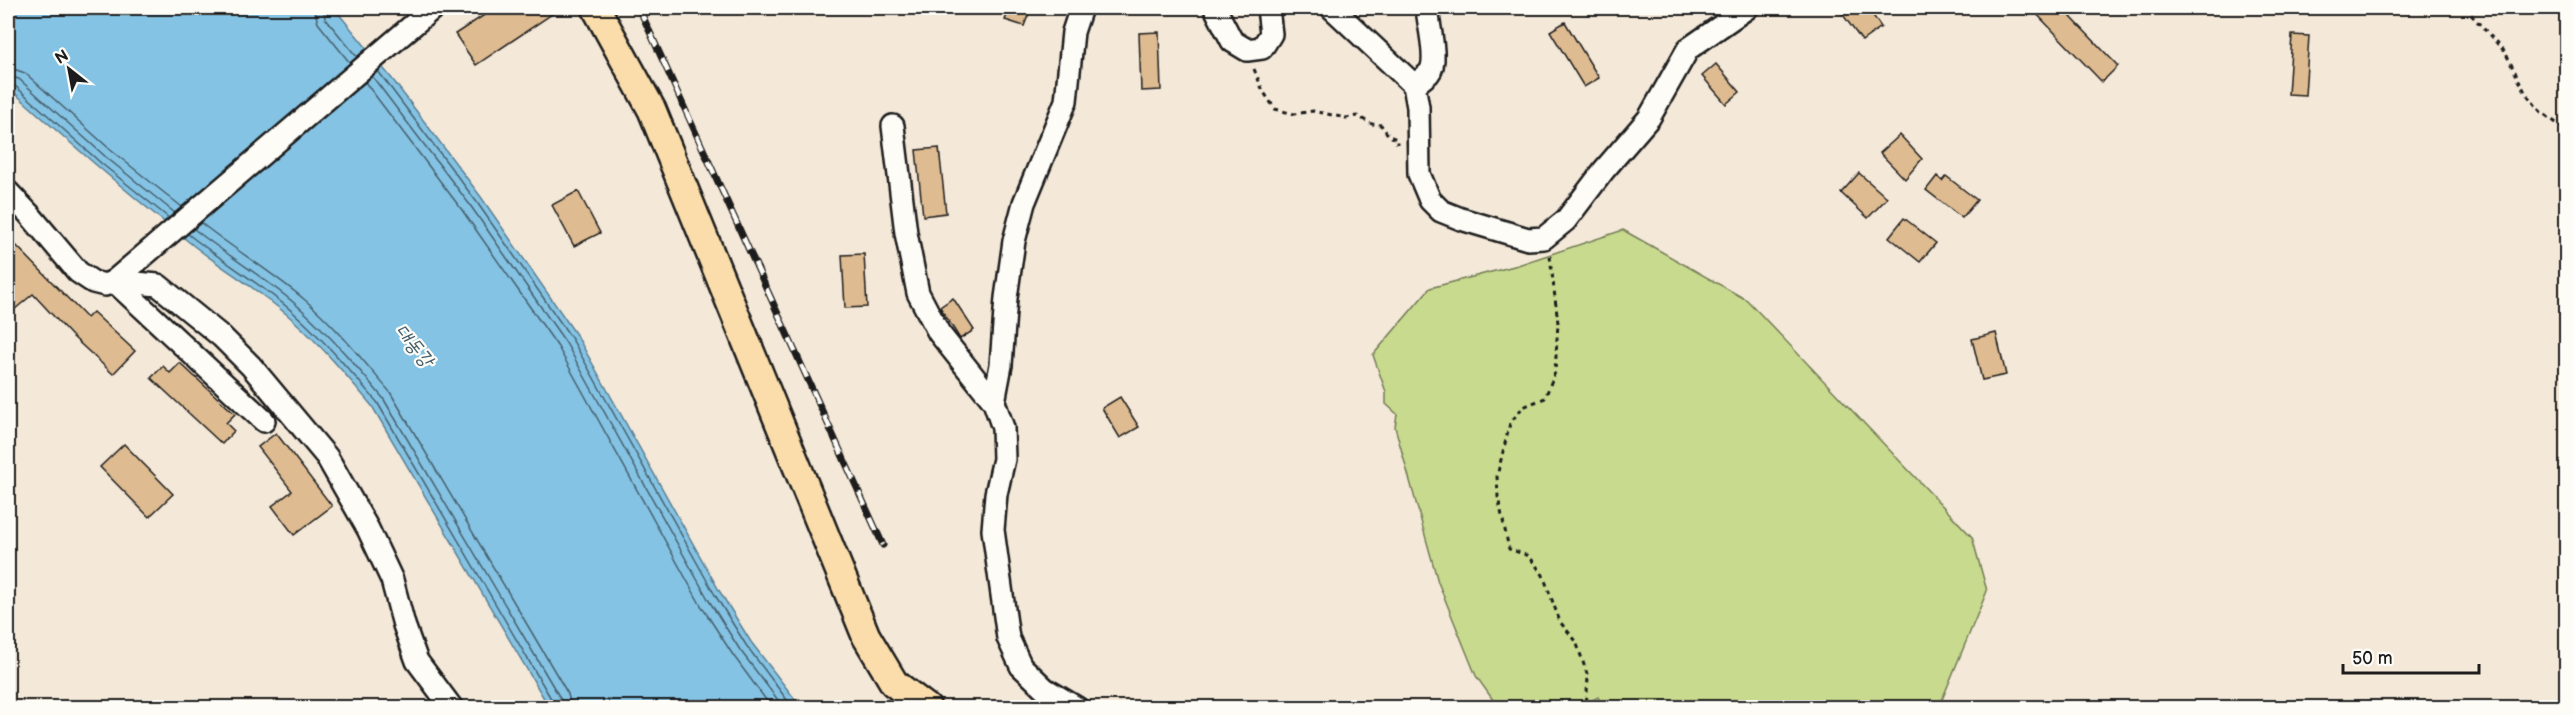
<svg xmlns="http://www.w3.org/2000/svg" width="2574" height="715" font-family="'Balsamiq Sans','Poor Story',sans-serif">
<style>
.green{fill:#c8da8e;stroke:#727b55;stroke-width:1.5}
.water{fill:#84c3e4;stroke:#5a8094;stroke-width:1.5}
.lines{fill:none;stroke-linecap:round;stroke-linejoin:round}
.shore{stroke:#465f6c;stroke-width:1.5}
.building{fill:#debb90;stroke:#1c1c1c;stroke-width:1.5}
.minor-casing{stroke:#1c1c1c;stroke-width:26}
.major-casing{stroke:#1c1c1c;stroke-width:32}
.path{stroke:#1c1c1c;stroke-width:3;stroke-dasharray:4.5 4.5;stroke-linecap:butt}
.minor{stroke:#fdfcf7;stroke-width:21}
.major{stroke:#faddab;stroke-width:27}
.rail-casing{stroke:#1c1c1c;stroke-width:7}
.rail{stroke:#fdfcf7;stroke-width:4.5;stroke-dasharray:14;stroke-linecap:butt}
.labels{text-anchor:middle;stroke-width:4.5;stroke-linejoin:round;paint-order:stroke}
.water-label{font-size:20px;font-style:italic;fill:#465f6c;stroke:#fdfcf7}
</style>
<rect width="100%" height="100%" fill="#f4e8d8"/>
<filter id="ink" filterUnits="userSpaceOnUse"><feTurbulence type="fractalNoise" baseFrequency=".0167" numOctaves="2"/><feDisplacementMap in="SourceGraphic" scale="12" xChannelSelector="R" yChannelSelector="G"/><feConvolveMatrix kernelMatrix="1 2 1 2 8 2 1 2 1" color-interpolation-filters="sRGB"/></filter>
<g filter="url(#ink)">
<polygon class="green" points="1623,230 1747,300 1972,537 1987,591 1939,707 1603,708 1598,697 1580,707 1498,707 1476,676 1438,582 1395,427 1397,414 1386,404 1386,392 1373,355 1430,288 1518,265"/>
<path class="water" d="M8,8h326l59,72 88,117 96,139 143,256 31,50 50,65h-252l-177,-301c-25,-30 -51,-61 -80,-87 -32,-29 -70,-50 -103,-77 -62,-50 -122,-101 -181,-155z"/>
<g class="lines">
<g class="shore">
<polyline points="314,8 318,23 350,63"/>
<polyline points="323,8 325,18 357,57"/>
<polyline points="8,67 25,73 113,152 182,207"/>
<polyline points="378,71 476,201 572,339 715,595 746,645 793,708"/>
<polyline points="8,76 19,79 107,158 175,213"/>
<polyline points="372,76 470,205 566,343 708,599 740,650 784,708"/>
<polyline points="365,82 462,210 558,347 700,604 733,655 772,708"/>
<polyline points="8,84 14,85 102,164 169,218"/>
<path d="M201,223c34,27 71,49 104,77 32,27 58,61 85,92l178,302 3,14"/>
<path d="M194,229c35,28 74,50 107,80 30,27 56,58 82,89l177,300 2,10"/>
<path d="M188,234c35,28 74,50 107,80 30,27 56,58 82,88l176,300 1,6"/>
</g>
</g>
<g class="building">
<polygon points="495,8 561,8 476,65 455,34"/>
<polygon points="1010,8 1031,8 1024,26 1005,20"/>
<polygon points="1838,8 1868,8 1881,27 1862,41"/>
<polygon points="2031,8 2064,8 2072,16 2071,17 2118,66 2102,82"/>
<polygon points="1565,22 1599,78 1584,87 1550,31"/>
<polygon points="1159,32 1161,90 1141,91 1139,33"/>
<polygon points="2292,35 2309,36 2305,95 2288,94"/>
<polygon points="1716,64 1740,92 1726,104 1702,76"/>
<polygon points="1900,135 1922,159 1905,179 1880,153"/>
<polygon points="939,148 946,213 923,216 916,150"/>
<polygon points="1859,173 1887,198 1868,218 1841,193"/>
<polygon points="1937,176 1942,181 1946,176 1977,200 1962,218 1926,190"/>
<polygon points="578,191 600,233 574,246 552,205"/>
<polygon points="1904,218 1936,243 1920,262 1889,237"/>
<polygon points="8,237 87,318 93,312 135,351 113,374 71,335 33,294 8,315"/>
<polygon points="864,254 867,307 845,308 842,255"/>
<polygon points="953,298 974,330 960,339 940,307"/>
<polygon points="1996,333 2006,375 1982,380 1972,339"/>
<polygon points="180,363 235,414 226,423 234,431 222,444 151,378 163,366 170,373"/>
<polygon points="1120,397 1139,427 1120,438 1102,408"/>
<polygon points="276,433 332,506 294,535 272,506 292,491 258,447"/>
<polygon points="124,444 173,494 149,517 100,467"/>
</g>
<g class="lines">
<g class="minor-casing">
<g id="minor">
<polyline points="1215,8 1232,41 1247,50 1262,48 1271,34 1268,8"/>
<polyline points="1332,8 1414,85 1418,107 1419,174 1430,200 1441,211 1461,219 1528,239 1544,238 1566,220 1604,170 1649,118 1688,49 1747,8"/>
<path d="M1414,85c5,-4 11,-8 15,-12 10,-12 -1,-49 -2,-65"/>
<polyline points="893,126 906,233 918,293 939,333 994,402 1003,428 1004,459 996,494 993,530 1008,638 1021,666 1045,689 1077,708"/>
<polyline points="8,192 29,214 78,272 93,282 105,285 114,281 433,8"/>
<polyline points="114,281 158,285 222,337 251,366 327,457 368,529 392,580 404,625 417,661 452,708"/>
<polyline points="114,281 264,421"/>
<polyline points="994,402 1001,365 1006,298 1014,241 1024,203 1066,101 1073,32 1081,8"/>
</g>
</g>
<g class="major-casing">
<polyline id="major" points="596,8 652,110 866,636 894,683 927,708"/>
</g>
<g class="path">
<polyline points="2465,8 2505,52 2525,92 2540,111 2563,128 2566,125"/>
<polyline points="1254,69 1263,91 1275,109 1294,114 1313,111 1346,118 1357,116 1372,124 1381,125 1389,136 1397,139 1397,144"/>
<polyline points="1550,256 1558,323 1555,372 1545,398 1523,407 1510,423 1497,476 1498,497 1509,549 1529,556 1543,575 1560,622 1576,641 1588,677 1586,708"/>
</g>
<use href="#minor" class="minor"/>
<use href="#major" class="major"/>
<g class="rail-casing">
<polyline id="rail" points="639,8 883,545"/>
</g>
<use href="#rail" class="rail"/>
</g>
</g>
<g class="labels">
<g class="water-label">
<text transform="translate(415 345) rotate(51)" y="7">대동강</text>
</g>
</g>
<rect width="2574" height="715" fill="none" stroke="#fdfcf7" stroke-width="30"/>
<rect x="15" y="15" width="2544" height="685" fill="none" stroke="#1c1c1c" stroke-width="2" filter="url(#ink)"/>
<g transform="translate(69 69) rotate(329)" stroke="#fdfcf7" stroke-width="4.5" paint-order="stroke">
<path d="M0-4.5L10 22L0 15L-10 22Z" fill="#1c1c1c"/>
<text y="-9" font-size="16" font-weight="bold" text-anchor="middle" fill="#1c1c1c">N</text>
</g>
<path d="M2343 664v9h136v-9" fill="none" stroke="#1c1c1c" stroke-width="3"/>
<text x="2352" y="664" font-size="18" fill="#1c1c1c" stroke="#fdfcf7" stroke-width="4.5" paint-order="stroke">50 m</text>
</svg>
